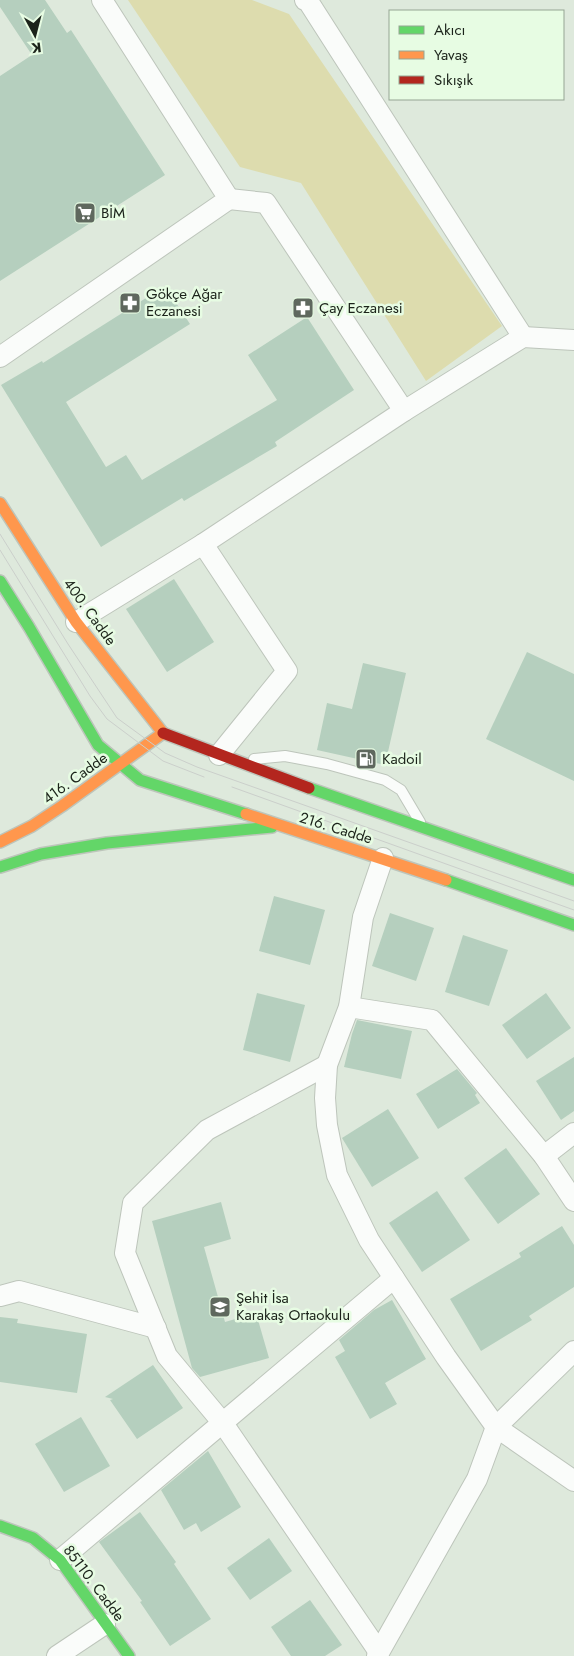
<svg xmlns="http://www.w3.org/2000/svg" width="574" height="1656" font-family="Jost,sans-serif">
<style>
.green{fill:#dddcae}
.building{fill:#b5cfbe}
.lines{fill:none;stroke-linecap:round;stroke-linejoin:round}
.lane-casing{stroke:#bdc5bb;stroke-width:12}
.street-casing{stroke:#bdc5bb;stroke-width:22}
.fast-casing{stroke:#bdc5bb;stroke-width:14}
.slow-casing{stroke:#bdc5bb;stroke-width:14}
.jam-casing{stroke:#bdc5bb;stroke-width:14}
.lane{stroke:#fafcfa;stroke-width:10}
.street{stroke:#fafcfa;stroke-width:20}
.fast{stroke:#63d668;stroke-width:11}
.slow{stroke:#ff974d;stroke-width:11}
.jam{stroke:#b3261e;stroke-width:11}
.tram{stroke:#cbcfcb;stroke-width:1}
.labels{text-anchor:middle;stroke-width:5;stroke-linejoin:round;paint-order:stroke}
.poi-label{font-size:15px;fill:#1b231a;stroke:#e7fce3;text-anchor:start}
.street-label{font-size:15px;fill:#1b231a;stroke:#e7fce3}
</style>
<rect width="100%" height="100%" fill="#dee9dc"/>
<polygon class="green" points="128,0 252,0 289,14 502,326 426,381 301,183 240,167"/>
<g class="building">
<polygon points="0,0 45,0 67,33 71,30 165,175 0,281 0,76 32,55 0,7"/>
<polygon points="165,286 190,324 66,402 106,467 126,455 142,480 277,400 248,355 307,317 354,390 275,442 277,446 184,501 182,498 101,547 1,385 42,361 43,363"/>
<polygon points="174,579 214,642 167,672 126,609"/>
<polygon points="527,652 574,674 574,781 486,739"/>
<polygon points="363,663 406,673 385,765 317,750 327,703 352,709"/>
<polygon points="274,896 325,910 310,965 259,951"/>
<polygon points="390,913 434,928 416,981 372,966"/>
<polygon points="463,935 508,950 489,1006 445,992"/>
<polygon points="257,993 305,1005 290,1062 243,1050"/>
<polygon points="546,993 571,1028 527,1059 502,1025"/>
<polygon points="357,1020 412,1031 401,1079 344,1067 352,1034"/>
<polygon points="574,1057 574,1111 561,1120 536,1081"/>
<polygon points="457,1069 477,1093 475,1095 480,1103 438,1129 416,1094"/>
<polygon points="388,1109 419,1158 372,1187 342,1138"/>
<polygon points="506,1148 540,1194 498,1224 464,1178"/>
<polygon points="437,1191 470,1240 422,1272 389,1223"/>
<polygon points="221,1202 231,1239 204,1247 225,1322 256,1313 269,1358 200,1377 192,1368 152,1221"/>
<polygon points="562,1226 574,1245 574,1287 529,1316 532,1320 481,1351 450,1299 521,1257 519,1253"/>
<polygon points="392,1300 426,1359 385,1383 397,1404 370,1419 335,1357 345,1351 339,1340 374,1310"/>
<polygon points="0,1317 18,1319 17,1323 87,1334 77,1393 0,1382"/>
<polygon points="153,1365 183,1408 137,1439 110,1400 113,1399 105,1397"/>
<polygon points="81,1417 110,1466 64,1492 35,1444"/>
<polygon points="208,1451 241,1507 201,1532 196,1523 184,1530 161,1490"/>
<polygon points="140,1512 176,1562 174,1564 211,1619 170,1646 140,1602 142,1601 99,1542"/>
<polygon points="269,1538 292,1571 250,1600 227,1568"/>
<polygon points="310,1600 342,1645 325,1656 291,1656 271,1627"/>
</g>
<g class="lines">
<g class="lane-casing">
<polyline id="lane" points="254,759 285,756 327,764 385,780 401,790 420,822"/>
</g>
<g class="street-casing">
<g id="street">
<polyline points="305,0 308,1 523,337"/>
<polyline points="229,199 266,203 404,411"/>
<polyline points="0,357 229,199 102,0"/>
<polyline points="203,544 287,671 219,755"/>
<polyline points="76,622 203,544 404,411 523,337 574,340"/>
<polyline points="383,858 363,917 349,1007 327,1065 325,1098 327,1125 337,1175 369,1240 446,1357 496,1427 574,1481"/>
<polyline points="349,1007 432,1020 544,1156 574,1201"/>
<polyline points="327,1065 207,1130 133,1203 125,1253 167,1356 222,1422 379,1652"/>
<polyline points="544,1156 574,1133"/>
<polyline points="0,1296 19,1291 156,1328"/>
<polyline points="60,1560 394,1278"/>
<polyline points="57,1656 105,1624"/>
<polyline points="377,1656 477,1479 496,1427 574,1351"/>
</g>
</g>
<g class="fast-casing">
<g id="fast">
<polyline points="0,581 29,627 98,745 140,780 246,814"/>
<polyline points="309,788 574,880"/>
<polyline points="0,867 41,854 107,843 272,827"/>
<polyline points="446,880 574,925"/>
<polyline points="0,1526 33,1538 60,1560 129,1656"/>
</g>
</g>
<g class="slow-casing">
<g id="slow">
<polyline points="0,503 76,622 163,733"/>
<polyline points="246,814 446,880"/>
<polyline points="0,842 32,826 62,806 163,733"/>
</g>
</g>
<g class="jam-casing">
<polyline id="jam" points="163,733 309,788"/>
</g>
<use href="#lane" class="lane"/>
<use href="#street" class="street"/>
<use href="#fast" class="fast"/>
<use href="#slow" class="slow"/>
<use href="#jam" class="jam"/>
<g class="tram">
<polyline points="0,534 68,644 117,718 165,753 197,767 574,901"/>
<polyline points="0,550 90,696 107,719 163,761 204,777"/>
<polyline points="232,787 574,910"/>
</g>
</g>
<defs>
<g id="supermarket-square" transform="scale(1.125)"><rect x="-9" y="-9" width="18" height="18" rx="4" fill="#5f685e" stroke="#e7fce3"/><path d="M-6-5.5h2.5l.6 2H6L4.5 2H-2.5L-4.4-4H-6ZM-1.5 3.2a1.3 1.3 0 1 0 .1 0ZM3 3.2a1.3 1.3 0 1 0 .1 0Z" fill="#fff"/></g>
<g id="pharmacy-square" transform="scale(1.125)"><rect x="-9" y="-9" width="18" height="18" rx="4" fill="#5f685e" stroke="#e7fce3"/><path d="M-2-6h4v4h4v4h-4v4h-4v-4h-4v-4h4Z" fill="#fff"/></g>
<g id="fuel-square" transform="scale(1.125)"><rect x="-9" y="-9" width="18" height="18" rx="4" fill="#5f685e" stroke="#e7fce3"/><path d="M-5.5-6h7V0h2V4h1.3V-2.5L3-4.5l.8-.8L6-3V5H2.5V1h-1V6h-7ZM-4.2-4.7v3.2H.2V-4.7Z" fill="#fff"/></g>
<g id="school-square" transform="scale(1.125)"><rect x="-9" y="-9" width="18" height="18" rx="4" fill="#5f685e" stroke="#e7fce3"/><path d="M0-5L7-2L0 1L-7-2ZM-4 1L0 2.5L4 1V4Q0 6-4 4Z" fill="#fff"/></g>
</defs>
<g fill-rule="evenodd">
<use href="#supermarket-square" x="85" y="213"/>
<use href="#pharmacy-square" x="130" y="303"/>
<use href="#pharmacy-square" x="303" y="308"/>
<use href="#fuel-square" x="366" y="759"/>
<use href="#school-square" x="220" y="1307"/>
</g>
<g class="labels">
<g class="poi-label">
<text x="101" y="218">BİM</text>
<text x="146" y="299">Gökçe Ağar<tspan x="146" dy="17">Eczanesi</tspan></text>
<text x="319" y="313">Çay Eczanesi</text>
<text x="382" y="764">Kadoil</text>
<text x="236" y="1303">Şehit İsa<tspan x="236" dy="17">Karakaş Ortaokulu</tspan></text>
</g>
<g class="street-label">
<text transform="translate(90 612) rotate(54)" y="5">400. Cadde</text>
<text transform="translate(75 778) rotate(-36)" y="5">416. Cadde</text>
<text transform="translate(336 828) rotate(17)" y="5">216. Cadde</text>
<text transform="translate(94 1583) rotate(53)" y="5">85110. Cadde</text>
</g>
</g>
<rect x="389" y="10" width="175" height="90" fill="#e7fce3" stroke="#95a593"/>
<rect x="399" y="26" width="25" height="8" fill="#63d668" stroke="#95a593"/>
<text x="434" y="35" font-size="15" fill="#1b231a">Akıcı</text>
<rect x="399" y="51" width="25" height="8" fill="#ff974d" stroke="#95a593"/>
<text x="434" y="60" font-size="15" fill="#1b231a">Yavaş</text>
<rect x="399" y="76" width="25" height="8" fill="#b3261e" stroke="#95a593"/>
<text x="434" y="85" font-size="15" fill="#1b231a">Sıkışık</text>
<g transform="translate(35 35) rotate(173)" stroke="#e7fce3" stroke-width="4" paint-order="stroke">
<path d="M0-4L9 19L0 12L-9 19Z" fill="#1b231a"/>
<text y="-8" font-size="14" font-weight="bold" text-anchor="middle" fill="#1b231a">K</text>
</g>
</svg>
